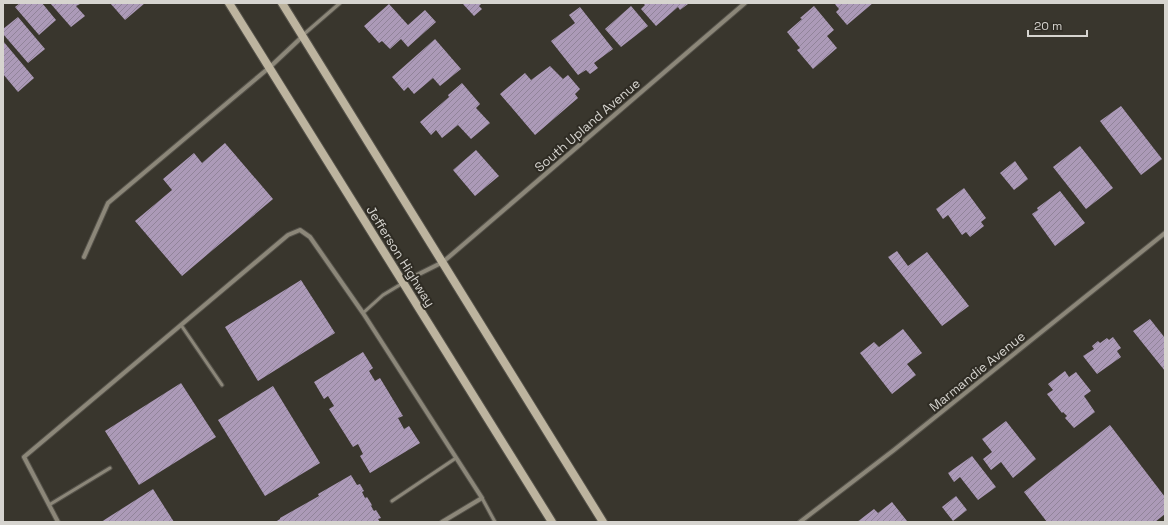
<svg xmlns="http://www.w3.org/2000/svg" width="1168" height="525" font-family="'Space Grotesk',sans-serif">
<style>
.building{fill:url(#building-hatch)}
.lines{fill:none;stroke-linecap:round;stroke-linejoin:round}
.service-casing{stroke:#55524a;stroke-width:5}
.minor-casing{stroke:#55524a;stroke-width:6}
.secondary-casing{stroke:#55524a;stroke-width:10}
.service{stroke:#8c8779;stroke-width:3}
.minor{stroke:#8c8779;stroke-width:4}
.secondary{stroke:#bdb49f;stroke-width:8}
.labels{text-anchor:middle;stroke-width:4;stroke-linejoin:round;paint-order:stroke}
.street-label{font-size:13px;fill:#d6d4cf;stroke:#2f2c24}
</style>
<defs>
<pattern id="building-hatch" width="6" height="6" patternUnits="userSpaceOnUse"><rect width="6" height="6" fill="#ac9ab8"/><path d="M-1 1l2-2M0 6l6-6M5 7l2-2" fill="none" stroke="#91849a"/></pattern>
</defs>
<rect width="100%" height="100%" fill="#39362d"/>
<g class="building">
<polygon points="20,3 42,3 56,20 39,35 15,7"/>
<polygon points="50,3 79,3 80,4 76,6 85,16 71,27"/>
<polygon points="110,3 145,3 125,20"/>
<polygon points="462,3 482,3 479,6 482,9 474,16"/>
<polygon points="643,3 687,3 688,4 680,10 678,7 656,26 641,9 645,5"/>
<polygon points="834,3 873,3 847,25 836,12 839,9"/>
<polygon points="389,4 408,25 425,10 436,22 408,47 401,39 390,49 382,41 379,43 364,26"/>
<polygon points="631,6 648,26 621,47 605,29"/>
<polygon points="814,6 834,30 827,36 837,48 813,69 797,50 800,48 787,32 802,19 800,18"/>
<polygon points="580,7 613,49 594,63 598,68 590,74 586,70 578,75 551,41 575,23 569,15"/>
<polygon points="18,17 45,49 28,63 3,34 3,29"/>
<polygon points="435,39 461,69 440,86 433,78 414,94 408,87 404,91 392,77"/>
<polygon points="3,41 34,78 18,92 3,74"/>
<polygon points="550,66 563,79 568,75 580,89 575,94 578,98 535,135 500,94 525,73 531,80"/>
<polygon points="462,83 480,104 476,108 490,123 471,139 458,125 442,138 436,130 431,135 420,122 449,97 448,95"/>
<polygon points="1121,106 1162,159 1141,175 1100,121"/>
<polygon points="225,143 273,199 182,276 135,221 172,190 163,179 194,153 202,163"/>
<polygon points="1080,146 1113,188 1086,209 1053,167"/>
<polygon points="476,150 499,176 475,196 453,170"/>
<polygon points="1015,161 1028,179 1014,190 1000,173"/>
<polygon points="964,188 986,218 981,222 984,226 970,237 966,232 962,235 948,215 943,219 936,209"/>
<polygon points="1060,191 1085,223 1055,246 1032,214 1038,210 1037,208"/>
<polygon points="897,251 908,266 927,252 969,306 942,326 888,257"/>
<polygon points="301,280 335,333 258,381 225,327"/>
<polygon points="1150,319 1165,338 1165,371 1133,331"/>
<polygon points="903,329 922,353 907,364 916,375 892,394 860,353 874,342 879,347"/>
<polygon points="1113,337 1121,348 1117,351 1121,357 1097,374 1083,356 1094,349 1092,346 1098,341 1100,343 1107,338 1109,340"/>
<polygon points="363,352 373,368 369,371 375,381 380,378 403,416 398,418 404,429 409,426 420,443 370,473 360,456 363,454 358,444 353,447 329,409 334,406 328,396 324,399 314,382"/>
<polygon points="1065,371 1069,377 1076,372 1091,391 1084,396 1095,412 1074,428 1065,418 1067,416 1063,412 1062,413 1047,394 1053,390 1048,384"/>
<polygon points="181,383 216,437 139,485 105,431"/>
<polygon points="273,386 320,463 265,496 218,420"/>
<polygon points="1006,421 1036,459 1013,478 1001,462 991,470 983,459 992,452 982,439"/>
<polygon points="1110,425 1165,497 1165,514 1155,522 1047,522 1024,492"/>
<polygon points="972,456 996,487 978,500 960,477 954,482 948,473"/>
<polygon points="351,475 357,485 360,484 364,491 362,492 365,498 367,497 372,505 371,506 374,511 376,510 381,518 378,519 380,522 275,522 280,519 280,518 319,496 318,494"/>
<polygon points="153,489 174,522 101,522"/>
<polygon points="956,496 967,510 953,521 942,507"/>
<polygon points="892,502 907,521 905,522 857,522 874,509 878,513"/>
</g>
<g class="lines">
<g class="service-casing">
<g id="service">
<polyline points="303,35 340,3"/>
<polyline points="363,313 383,295 403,283"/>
<polyline points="181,325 222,385"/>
<polyline points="482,498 495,522"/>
<polyline points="392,501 456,458"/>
<polyline points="49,505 110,468"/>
</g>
</g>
<g class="minor-casing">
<g id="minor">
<polyline points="84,257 108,203 270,67 303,36"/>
<polyline points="403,282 443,262 745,3"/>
<polyline points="58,522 24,457 288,235 300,230 310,237 363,313 482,498 442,522"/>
<polyline points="800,522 894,450 1165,233"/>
</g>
</g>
<g class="secondary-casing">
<g id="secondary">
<polyline points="229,3 552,522"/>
<polyline points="282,3 603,522"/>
</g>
</g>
<use href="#service" class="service"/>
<use href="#minor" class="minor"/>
<use href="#secondary" class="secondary"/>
</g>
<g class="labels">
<g class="street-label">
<text transform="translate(587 125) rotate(-41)" y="5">South Upland Avenue</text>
<text transform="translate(401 256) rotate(58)" y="5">Jefferson Highway</text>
<text transform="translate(977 371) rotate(-39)" y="5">Marmandie Avenue</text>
</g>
</g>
<rect width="1168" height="525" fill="none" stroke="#d6d4cf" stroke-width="8"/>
<path d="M1028 30v6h59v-6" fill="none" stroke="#d6d4cf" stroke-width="2"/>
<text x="1034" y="30" font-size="12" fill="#d6d4cf" stroke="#2f2c24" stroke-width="3" paint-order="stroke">20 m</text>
</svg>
